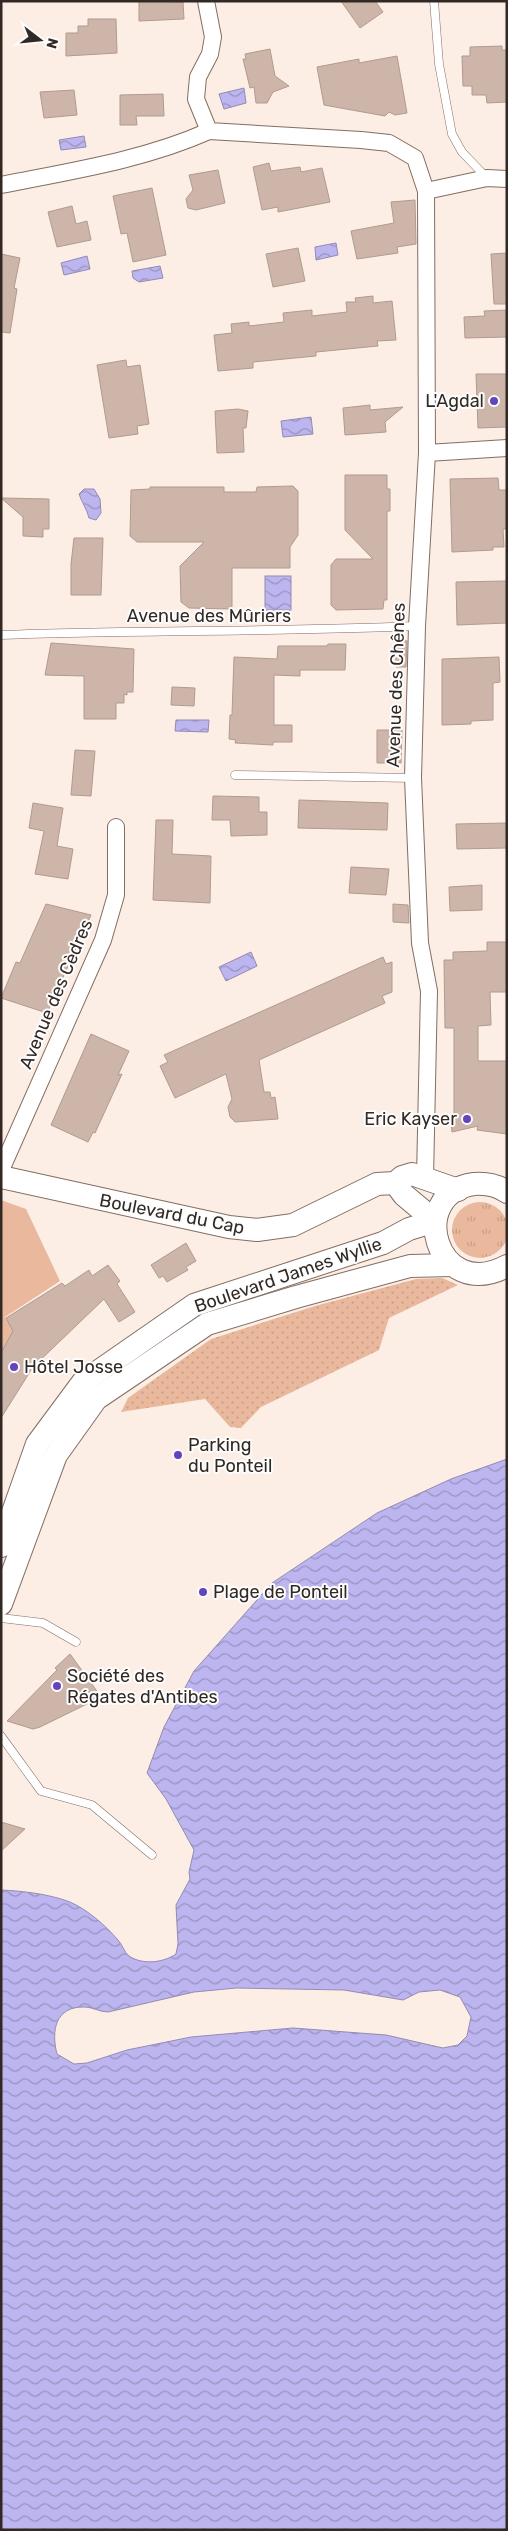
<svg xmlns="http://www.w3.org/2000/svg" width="508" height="2531" font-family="Rubik,sans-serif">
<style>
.grass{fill:url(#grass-tufts)}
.park{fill:url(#park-dots)}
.garden{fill:#e9b89d}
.water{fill:url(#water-waves);stroke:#938bb2;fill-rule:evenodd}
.building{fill:#cdb6a9;stroke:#b19a8e}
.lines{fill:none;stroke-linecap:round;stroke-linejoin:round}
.lane-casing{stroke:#836e62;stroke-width:9}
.street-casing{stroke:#836e62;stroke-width:18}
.secondary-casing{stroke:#836e62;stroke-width:24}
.lane{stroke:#fff;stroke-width:8}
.street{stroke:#fff;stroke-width:16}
.secondary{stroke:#fff;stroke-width:22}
.poi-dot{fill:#6344bd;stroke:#fdfdfd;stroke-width:2}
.labels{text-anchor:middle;stroke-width:4;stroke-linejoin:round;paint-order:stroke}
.poi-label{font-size:18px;fill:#322924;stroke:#fdfdfd;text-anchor:start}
.street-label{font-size:18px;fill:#322924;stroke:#fdfdfd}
</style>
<defs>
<pattern id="grass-tufts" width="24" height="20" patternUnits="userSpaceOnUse" patternTransform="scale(1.25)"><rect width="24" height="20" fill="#e9b89d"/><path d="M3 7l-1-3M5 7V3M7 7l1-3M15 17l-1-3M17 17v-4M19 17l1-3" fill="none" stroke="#c89e87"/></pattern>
<pattern id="park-dots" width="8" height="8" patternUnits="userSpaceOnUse" patternTransform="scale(1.25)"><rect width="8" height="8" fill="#e9b89d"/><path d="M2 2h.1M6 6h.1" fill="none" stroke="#c89e87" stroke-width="1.8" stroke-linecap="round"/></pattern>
<pattern id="water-waves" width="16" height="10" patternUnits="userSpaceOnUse" patternTransform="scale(1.25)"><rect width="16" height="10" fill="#bcb5ef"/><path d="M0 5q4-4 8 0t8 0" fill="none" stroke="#9993c1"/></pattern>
</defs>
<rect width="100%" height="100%" fill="#fcede5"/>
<circle class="grass" cx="480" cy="1230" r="28"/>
<polygon class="park" points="442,1278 458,1285 389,1318 379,1350 261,1407 241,1428 230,1427 205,1399 121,1412 128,1398 211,1339 315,1306 416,1279"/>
<polygon class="garden" points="1,1200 26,1209 60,1281 5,1317 15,1333 1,1356"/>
<g class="water">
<polygon points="244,88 246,103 224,109 219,94"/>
<polygon points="84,136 86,147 61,150 59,140"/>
<polygon points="336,243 338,255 316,260 315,247"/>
<polygon points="87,256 90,269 64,275 61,263"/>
<polygon points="160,266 163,278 139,282 133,278 132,271"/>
<polygon points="311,417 313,434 283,437 281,421"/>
<path d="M84,489h10l6,10 1,14 -5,7 -7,-2c-2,-9 -7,-15 -10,-24z"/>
<rect x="265" y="576" width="26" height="34"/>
<polygon points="176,720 209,720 208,732 175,731"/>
<polygon points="251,952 257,966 226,981 219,967"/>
<path d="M507,1459v1071h-506v-640c22,1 48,4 69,12 18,8 35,23 48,38 4,4 6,12 11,16 13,9 34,7 47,-2l2,-10 -2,-39 14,-26 -1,-7 5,-22 -28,-51 -19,-26 17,-46 30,-56 78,-88 105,-70 74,-34zM236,1988l108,2 59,10 16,-8 21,-2 20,7 11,20 -4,19 -9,9 -15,3 -57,-13 -93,-7 -102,9 -64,13 -40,13 -13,1 -17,-10c-6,-23 -2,-48 28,-47 7,0 15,5 23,5l86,-20z"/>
</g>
<g class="building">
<polygon points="139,1 183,2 184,19 139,21"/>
<polygon points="341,1 375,1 383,12 360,28"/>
<polygon points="88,19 116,19 117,53 66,56 66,33 78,33 78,26 88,26"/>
<polygon points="502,46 502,50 507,50 507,102 487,103 486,95 472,95 472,86 463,86 462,56 470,56 470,47"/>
<polygon points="270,49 275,76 289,86 273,92 267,103 256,103 254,87 250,88 243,59 246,59 245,54"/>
<polygon points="397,56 407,113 395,115 389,112 385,116 324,105 317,67 359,59 359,63"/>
<polygon points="74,90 77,115 44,118 40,92"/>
<polygon points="163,94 164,116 136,116 137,125 120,125 120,95"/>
<polygon points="269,163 271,171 300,167 301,172 322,168 330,202 278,212 278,207 262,210 253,167"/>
<polygon points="218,170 225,203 196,210 188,208 186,199 193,190 189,175"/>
<polygon points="152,188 166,255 133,262 127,233 121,234 113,196"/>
<polygon points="415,200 416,244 397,247 398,253 357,259 351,231 394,223 391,202"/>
<polygon points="72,206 76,224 87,221 91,240 57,247 48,212"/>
<polygon points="298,248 305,281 273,287 266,254"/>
<polygon points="507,253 507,304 494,304 491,254"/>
<polygon points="1,254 20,258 14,288 17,289 10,333 1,332"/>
<polygon points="373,296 373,303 392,301 396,340 377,341 378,346 316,352 316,356 253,362 253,368 218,371 214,335 232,333 231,324 249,322 249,326 284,322 283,313 312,310 312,316 347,312 346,302 356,302 355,298"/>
<polygon points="507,310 507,337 465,338 464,317 485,316 484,311"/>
<polygon points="126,360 127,367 140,365 149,424 137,426 138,434 109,438 97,365"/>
<polygon points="476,374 507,374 507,427 478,428"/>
<polygon points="370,405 370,410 403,407 385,422 386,432 345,435 343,408"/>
<polygon points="238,409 248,411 246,428 243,428 244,452 217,453 215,411"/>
<polygon points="345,475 387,475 387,489 390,489 390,511 387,511 387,600 384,600 383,609 336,610 331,605 331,565 336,559 373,559 345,530"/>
<polygon points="498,478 499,490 507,490 507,529 503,529 504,547 493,547 493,550 452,552 450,479"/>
<polygon points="293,486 298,491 298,535 290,547 290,568 232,568 232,609 189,608 181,602 180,566 204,542 137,542 130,536 131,490 150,489 150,487 224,487 224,492 256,492 257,487"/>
<polygon points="1,498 49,499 49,529 43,529 43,537 23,536 23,517"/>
<polygon points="74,538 103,538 101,595 71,595 71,564"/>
<polygon points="507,581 507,623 457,625 456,582"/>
<polygon points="395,635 407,641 406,667 396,667"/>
<polygon points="51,643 134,649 133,692 127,692 127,695 124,694 124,703 116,703 116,719 84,719 84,676 45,675"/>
<polygon points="328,644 346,644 345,670 300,670 300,676 274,675 274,725 292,725 292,742 273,742 273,745 235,743 236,740 229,739 230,715 232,715 234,657 277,659 278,646 327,646"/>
<polygon points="499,657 500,682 493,683 493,720 471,721 471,724 442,725 442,659"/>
<polygon points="172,687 195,688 194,706 171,705"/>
<polygon points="377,730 402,730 401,763 377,763"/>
<polygon points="75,750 95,751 91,796 71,795"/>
<polygon points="213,796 259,797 259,812 267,812 267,835 231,836 230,820 212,820"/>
<polygon points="299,800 388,803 387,830 298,828"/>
<polygon points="33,803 63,808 57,846 73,849 68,879 35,874 44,831 29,828"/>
<polygon points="156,820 173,820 172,854 211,856 210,903 153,900"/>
<polygon points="507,823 507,848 457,849 456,824"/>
<polygon points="351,867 389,869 386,895 349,893"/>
<polygon points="482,885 482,910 450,911 449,887"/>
<polygon points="46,904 91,915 47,1013 1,998 16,962 20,963"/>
<polygon points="393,904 408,905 409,923 393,922"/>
<polygon points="487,942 507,942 507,992 490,992 491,1025 478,1026 478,1061 507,1061 507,1134 477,1130 478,1126 452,1132 451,1121 454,1117 454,1028 445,1028 444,960 453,960 453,952 487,951"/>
<polygon points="383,957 386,964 392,962 392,992 382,996 385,1003 259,1060 264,1092 270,1092 271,1098 275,1097 278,1119 235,1122 230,1117 228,1107 232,1099 226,1074 175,1098 160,1066 168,1062 164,1055"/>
<polygon points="91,1034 129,1051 118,1075 122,1074 95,1133 93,1132 88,1142 51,1125"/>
<polygon points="186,1243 196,1261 186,1267 188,1270 167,1282 163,1276 159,1278 151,1265"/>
<polygon points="108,1265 120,1281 117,1284 135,1312 119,1322 104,1299 33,1367 1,1418 1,1353 13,1331 6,1318 62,1283 65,1286 89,1270 92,1276"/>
<polygon points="70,1654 99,1694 89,1703 40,1727 33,1729 7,1721 57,1670 55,1668"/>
<polygon points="1,1822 25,1829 1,1851"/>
</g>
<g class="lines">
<g class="lane-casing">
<g id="lane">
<polyline points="434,1 439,64 452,134 462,152 487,178"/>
<path d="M1,635c139,-5 277,-3 416,-9"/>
<polyline points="235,775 413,778"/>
<polyline points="1,1618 43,1623 76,1642"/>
<polyline points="1,1736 41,1791 92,1805 152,1855"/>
</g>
</g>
<g class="street-casing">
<g id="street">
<polyline points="206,1 213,37 210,54 198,77 196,99 209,131 361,140 389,143 415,158 426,191 427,453 417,626 413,778 420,943 429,991 425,1178"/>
<path d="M1,185c70,-14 143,-25 208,-54"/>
<polyline points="426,191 487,178 507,179"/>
<polyline points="427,453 507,448"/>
<polyline points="1,1170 103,940 116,895 116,827"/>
</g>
</g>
<g class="secondary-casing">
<g id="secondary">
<polyline points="1,1177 229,1227 257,1230 293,1225 377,1184 395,1183 402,1177 412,1174 458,1190"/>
<polyline points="395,1183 404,1195 435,1221"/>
<path d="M507,1192c-10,-7 -21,-9 -33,-8 -68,9 -39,120 33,82"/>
<polyline points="1,1546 37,1444 83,1382 194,1305 383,1243 409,1229 435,1221"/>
<polyline points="1,1604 56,1455 96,1399 207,1324 296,1297 410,1266 452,1265"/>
</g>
</g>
<use href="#lane" class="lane"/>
<use href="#street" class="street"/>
<use href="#secondary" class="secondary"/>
</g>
<g class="poi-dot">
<circle cx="494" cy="401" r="5"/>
<circle cx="467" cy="1119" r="5"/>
<circle cx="14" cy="1367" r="5"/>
<circle cx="178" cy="1455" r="5"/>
<circle cx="203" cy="1592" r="5"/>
<circle cx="57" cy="1686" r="5"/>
</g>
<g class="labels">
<g class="poi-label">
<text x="484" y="407" text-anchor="end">L'Agdal</text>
<text x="457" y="1125" text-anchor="end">Eric Kayser</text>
<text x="24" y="1373">Hôtel Josse</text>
<text x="188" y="1451">Parking<tspan x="188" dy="21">du Ponteil</tspan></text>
<text x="213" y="1598">Plage de Ponteil</text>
<text x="67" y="1682">Société des<tspan x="67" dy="21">Régates d'Antibes</tspan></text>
</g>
<g class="street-label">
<text x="209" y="622">Avenue des Mûriers</text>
<text transform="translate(396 685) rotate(-88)" y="6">Avenue des Chênes</text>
<text transform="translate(56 994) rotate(-67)" y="6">Avenue des Cèdres</text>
<text transform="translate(172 1214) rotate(11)" y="6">Boulevard du Cap</text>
<text transform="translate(288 1275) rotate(-19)" y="6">Boulevard James Wyllie</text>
</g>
</g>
<rect width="508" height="2531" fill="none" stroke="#322924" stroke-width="5"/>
<g transform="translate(40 40) rotate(106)" stroke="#fdfdfd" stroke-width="4" paint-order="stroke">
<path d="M0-4L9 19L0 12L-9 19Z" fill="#322924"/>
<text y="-8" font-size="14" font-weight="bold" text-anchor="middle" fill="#322924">N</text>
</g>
</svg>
